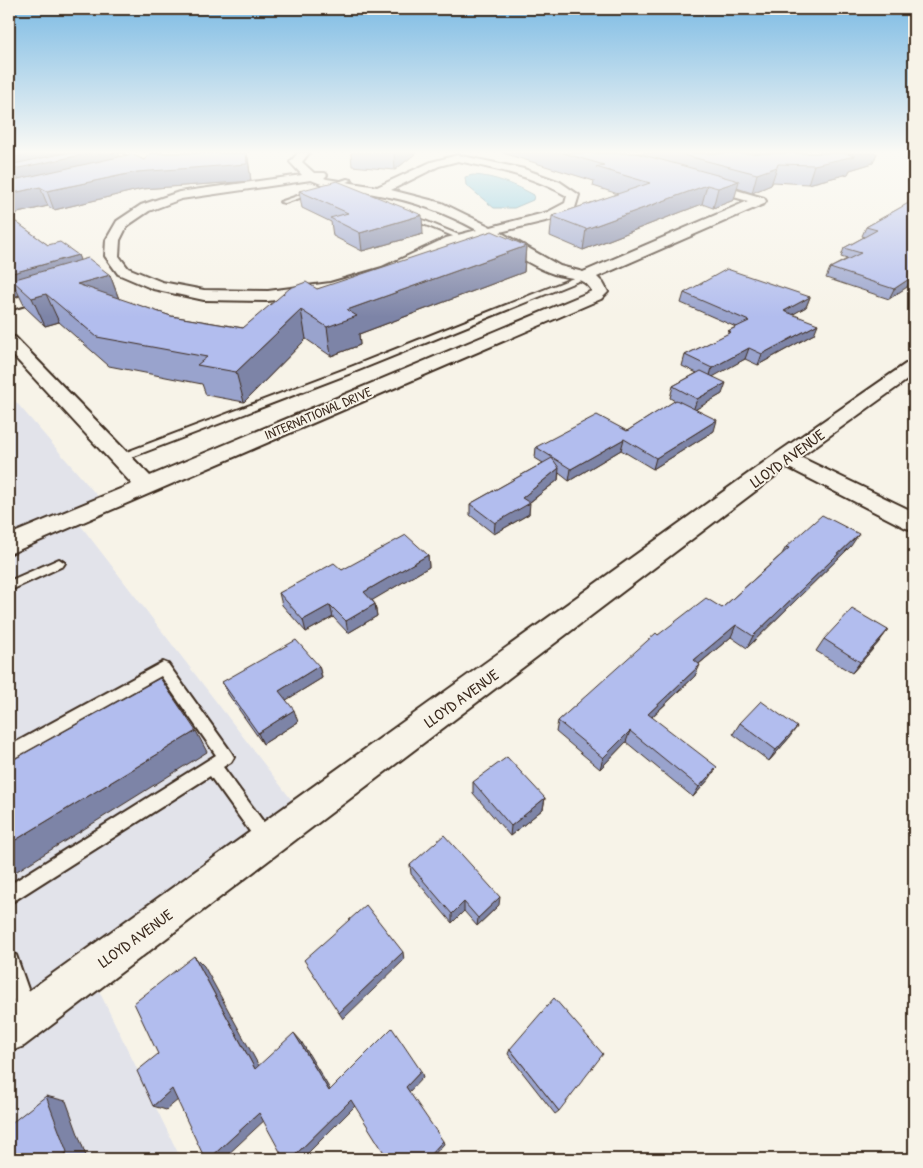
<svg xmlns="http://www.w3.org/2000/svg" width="923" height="1168" font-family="'Patrick Hand',sans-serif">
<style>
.built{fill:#e2e3ea}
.water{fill:#7dc5de;stroke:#638791}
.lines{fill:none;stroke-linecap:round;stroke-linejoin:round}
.service-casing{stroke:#3b2a1e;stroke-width:4}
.minor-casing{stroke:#3b2a1e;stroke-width:4}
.service{fill:#f7f3e8;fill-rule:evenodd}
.minor{fill:#f7f3e8;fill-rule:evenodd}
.wall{fill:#99a3cd;stroke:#3b2a1e}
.shaded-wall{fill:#7d84a7;stroke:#3b2a1e}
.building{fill:#b2bdee;stroke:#3b2a1e}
.labels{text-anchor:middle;stroke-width:4;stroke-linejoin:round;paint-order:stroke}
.far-street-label{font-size:14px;fill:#3b2a1e;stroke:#f7f3e8}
.street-label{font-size:16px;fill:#3b2a1e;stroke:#f7f3e8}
</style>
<rect width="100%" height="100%" fill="#f7f3e8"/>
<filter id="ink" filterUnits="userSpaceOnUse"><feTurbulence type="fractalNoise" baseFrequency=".02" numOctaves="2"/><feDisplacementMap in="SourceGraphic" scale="10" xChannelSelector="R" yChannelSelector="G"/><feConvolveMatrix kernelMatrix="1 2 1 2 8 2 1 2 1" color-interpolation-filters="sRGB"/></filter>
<g filter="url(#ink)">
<g class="built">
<polygon points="9,394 100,499 9,537"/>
<polygon points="78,522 294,803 82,956 181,1159 9,1159 9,552"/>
</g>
<path class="water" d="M473,175c21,1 43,10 61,20l-1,5 -19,8h-20l-28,-23 -1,-8z"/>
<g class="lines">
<g class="service-casing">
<g id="service">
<polygon points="113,153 120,153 126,156 105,161 105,159 118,156"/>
<polygon points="347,179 352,180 285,203 280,202"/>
<polygon points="408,214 464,237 465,238 460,239 406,217"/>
<polygon points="581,275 588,277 359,370 124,460 120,461 115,458 116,456 353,366"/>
<polygon points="59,559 65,563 63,566 9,591 9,581"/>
<polygon points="163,662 168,664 231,752 234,757 231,762 223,767 273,835 275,841 273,847 267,849 261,847 210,776 9,904 9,885 216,755 161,676 9,761 9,746"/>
<polygon points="9,952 16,955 36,1012 33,1019 26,1022 19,1019 9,990"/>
</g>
</g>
<g class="minor-casing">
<g id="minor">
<path d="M298,153h11l-7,9 12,11h11l2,2 -3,3 3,1 50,8 54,-25 27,-7 66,14 36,13 19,13 -4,13 -17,10 -58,14 60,34 23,6 165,-71 -51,-14 -2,-3 2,-3h8l59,17 2,3 -2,3 -167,73 6,6 5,9 -7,7 -592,255v-19l123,-51 -123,-133v-15l6,1 135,139 442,-185c-7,-14 -25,-13 -38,-17 -24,-8 -46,-25 -67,-38l-31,8 -64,30 -61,18 -63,9 -64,-1 -51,-11 -35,-15 -13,-18 1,-16 11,-19 24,-16 38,-13 123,-17 -12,-13zM458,161c38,8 75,15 109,35l-2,7 -17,9 -57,15 -49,-24 -51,-13 48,-24zM311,180c22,10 45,10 68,15 35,6 67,18 98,35l-31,8 -64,30 -52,15 -62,8 -64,-1 -42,-8 -34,-14 -9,-12 1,-16 7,-14 22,-15 32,-12z"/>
<polygon points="55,286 61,288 63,291 61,294 9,310 9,300"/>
<polygon points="914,361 914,375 800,457 914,512 914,530 906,528 787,467 24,1046 9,1052 9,1005 777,453 907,363"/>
</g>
</g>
<use href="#service" class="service"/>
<use href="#minor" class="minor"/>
</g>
<g class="wall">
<polygon points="9,153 120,157 144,160 248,157 251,181 142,189 54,210 48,206 9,215"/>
<polygon points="351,153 416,153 395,170 352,166"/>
<polygon points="503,153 877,153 873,163 850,170 848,174 808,184 773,182 771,185 752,193 737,188 734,200 713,208 702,204 583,250 550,236 552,216 618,194 593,186 594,181"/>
<polygon points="299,191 423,234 362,251 333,236 331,222 302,208"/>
<polygon points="914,200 914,289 907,287 889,299 826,278 830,268 847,259 841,257 844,248 864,237 862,236 866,227"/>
<polygon points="9,217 48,245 78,255 80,261 110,275 119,299 171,316 243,328 317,289 526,246 524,272 359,334 360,345 331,356 306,339 244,402 206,395 202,384 109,366 59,322 45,326 25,307 19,295 14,297 9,292"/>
<polygon points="684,293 810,297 806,307 793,314 814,334 758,365 745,359 713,376 722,394 696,409 714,431 653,469 621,450 569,481 559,473 558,480 529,503 529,514 494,534 470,515 470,504 543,463 535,458 536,447 627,431 675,401 670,398 673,386 697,373 682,366 685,355 728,334 728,331 736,327 681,303"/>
<polygon points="914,459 914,468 912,462"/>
<polygon points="851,546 747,648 731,637 699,664 695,676 652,717 710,778 693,797 626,742 600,769 556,732 558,721 658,635 722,608 782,554 786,547"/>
<polygon points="428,555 429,567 372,600 375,604 377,616 348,633 333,617 306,632 282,605 279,593 342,570"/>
<polygon points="888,630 879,642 852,673 816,651 824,639"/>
<polygon points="319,666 322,678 286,700 298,722 263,744 228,694 222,682"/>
<polygon points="740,723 789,738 769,761 733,734"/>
<polygon points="473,782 545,798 543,809 510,836 473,793"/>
<polygon points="410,865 499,905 477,926 464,911 452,923 411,874"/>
<polygon points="510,1049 559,1111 555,1114 508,1054"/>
</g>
<g class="shaded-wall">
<polygon points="35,153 119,153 123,165 9,189 9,158"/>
<polygon points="247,153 251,181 142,189 54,210 47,191 137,172"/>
<polygon points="394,153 416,153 395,170"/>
<polygon points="852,153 877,153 873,163 850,170 848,174 808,184 814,165"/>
<polygon points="778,164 771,185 752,193 757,174"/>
<polygon points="739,181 734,200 713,208 718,188"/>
<polygon points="707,185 702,204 583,250 586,229"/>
<polygon points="40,187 48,206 9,215 9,194"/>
<polygon points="422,215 423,234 362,251 360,233"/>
<polygon points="526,246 524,272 359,334 360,345 331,356 327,327 347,310"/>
<polygon points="78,255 86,275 12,280 19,295 14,297 9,287 9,274"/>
<polygon points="110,275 120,302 77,284"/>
<polygon points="912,277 907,287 889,299 894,289"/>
<polygon points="46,294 59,322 45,326 32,298"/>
<polygon points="810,297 806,307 781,321 784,311"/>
<polygon points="301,310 306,339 244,402 236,372"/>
<polygon points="818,324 814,334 758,365 762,354"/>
<polygon points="749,348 745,359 709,379 712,368"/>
<polygon points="726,383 722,394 693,411 697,399"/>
<polygon points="717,420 714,431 653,469 656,458"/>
<polygon points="624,439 621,450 569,481 571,469"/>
<polygon points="559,468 558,480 526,505 530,503 529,514 494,534 495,523 522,498"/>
<polygon points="859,534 851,546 747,648 753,636"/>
<polygon points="428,555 429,567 366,604 364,592"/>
<polygon points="375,604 377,616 348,633 346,621"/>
<polygon points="330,605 333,617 306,632 303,620"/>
<polygon points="736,625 731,637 689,672 694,660"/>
<polygon points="888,630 879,642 852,673 860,662"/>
<polygon points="700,665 695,676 643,725 648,714"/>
<polygon points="319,666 322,678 283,702 279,691"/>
<polygon points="294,710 298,722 263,744 258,733"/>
<polygon points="797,727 789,738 769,761 776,750"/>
<polygon points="196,731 207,752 9,876 9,844"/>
<polygon points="630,731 626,742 600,769 603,758"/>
<polygon points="717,767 710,778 693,797 699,787"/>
<polygon points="545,798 543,809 510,836 511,826"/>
<polygon points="500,897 499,905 477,926 478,918"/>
<polygon points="464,902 464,911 452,923 452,914"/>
<polygon points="403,952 404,960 343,1019 339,1013"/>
<polygon points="194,956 204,966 264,1075 255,1069"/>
<polygon points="294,1033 301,1041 334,1096 329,1091"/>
<polygon points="421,1071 423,1077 409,1092 406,1087"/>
<polygon points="172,1089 185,1094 166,1110 153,1106"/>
<polygon points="46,1096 66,1101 86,1156 82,1159 59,1159"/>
<polygon points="351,1100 356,1105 302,1159 291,1159"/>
<polygon points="259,1113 268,1117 223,1159 209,1159"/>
<polygon points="443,1141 444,1144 430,1159 426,1159"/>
</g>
<g class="building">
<polygon points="9,153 35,153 9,158"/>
<polygon points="65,153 91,153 9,170 9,165"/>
<polygon points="152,153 246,153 247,164 137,172 47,191 40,187 9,194 9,181 132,154 144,160"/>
<polygon points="563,153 636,153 739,181 718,188 707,185 586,229 552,216 650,183 596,167 604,165"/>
<polygon points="676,153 852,153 848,154 855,156 814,165 778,164 777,167 757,174"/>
<polygon points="337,181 422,215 360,233 330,218 348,213 299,191"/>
<polygon points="914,200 914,278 912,277 894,289 830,268 861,253 844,248 877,230 866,227"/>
<polygon points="9,217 48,245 60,242 78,255 9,274"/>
<polygon points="492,231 526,246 347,310 357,316 327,327 301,310 236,372 197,365 207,357 97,337 46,294 32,298 12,280 88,258 110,275 77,284 171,316 243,328 290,288 306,282 317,289"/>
<polygon points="727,269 810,297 784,311 818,324 762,354 749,348 712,368 685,355 731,332 728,331 749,321 684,293"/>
<polygon points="701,371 726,383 697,399 673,386"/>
<polygon points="676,400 717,420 656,458 624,439 571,469 536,447 597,415 627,431"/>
<polygon points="552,458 559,468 522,498 530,503 495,523 470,504"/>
<polygon points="822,515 859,534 753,636 736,625 694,660 700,665 648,714 717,767 699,787 630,731 603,758 558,721 656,633 658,635 706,598 722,608 789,548 786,547"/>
<polygon points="406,535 428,555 364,592 375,604 346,621 330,605 303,620 279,593 334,563 342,570"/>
<polygon points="852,609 888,630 860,662 824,639"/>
<polygon points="296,640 319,666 279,691 294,710 258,733 222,682"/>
<polygon points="160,678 196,731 9,844 9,762"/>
<polygon points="761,701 797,727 776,750 740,723"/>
<polygon points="507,757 545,798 511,826 473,782"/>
<polygon points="444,835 500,897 478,918 464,902 452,914 410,865"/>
<polygon points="366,905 403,952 339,1013 304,960"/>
<polygon points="194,956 255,1069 294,1033 329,1091 392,1028 421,1071 406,1087 443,1141 426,1159 388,1159 351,1100 291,1159 284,1159 259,1113 209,1159 205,1159 172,1089 153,1106 137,1071 158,1054 134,1003"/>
<polygon points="554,998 603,1054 559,1111 510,1049"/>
<polygon points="46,1096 67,1152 59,1159 9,1159 9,1125"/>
</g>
</g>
<linearGradient id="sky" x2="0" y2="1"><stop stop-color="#7dbbe4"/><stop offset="0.48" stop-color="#fbfaf5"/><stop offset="1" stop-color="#fbfaf5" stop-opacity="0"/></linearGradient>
<rect width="923" height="317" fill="url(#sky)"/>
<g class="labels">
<g class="far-street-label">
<text transform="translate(318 413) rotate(-23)" y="5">INTERNATIONAL DRIVE</text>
</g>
<g class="street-label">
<text transform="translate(787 458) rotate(-36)" y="6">LLOYD AVENUE</text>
<text transform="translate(461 698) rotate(-36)" y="6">LLOYD AVENUE</text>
<text transform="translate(135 938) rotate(-36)" y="6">LLOYD AVENUE</text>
</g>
</g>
<rect width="923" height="1168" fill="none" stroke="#f7f3e8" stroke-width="30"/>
<rect x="15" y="15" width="893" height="1138" fill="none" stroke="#3b2a1e" stroke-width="2" filter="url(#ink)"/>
</svg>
